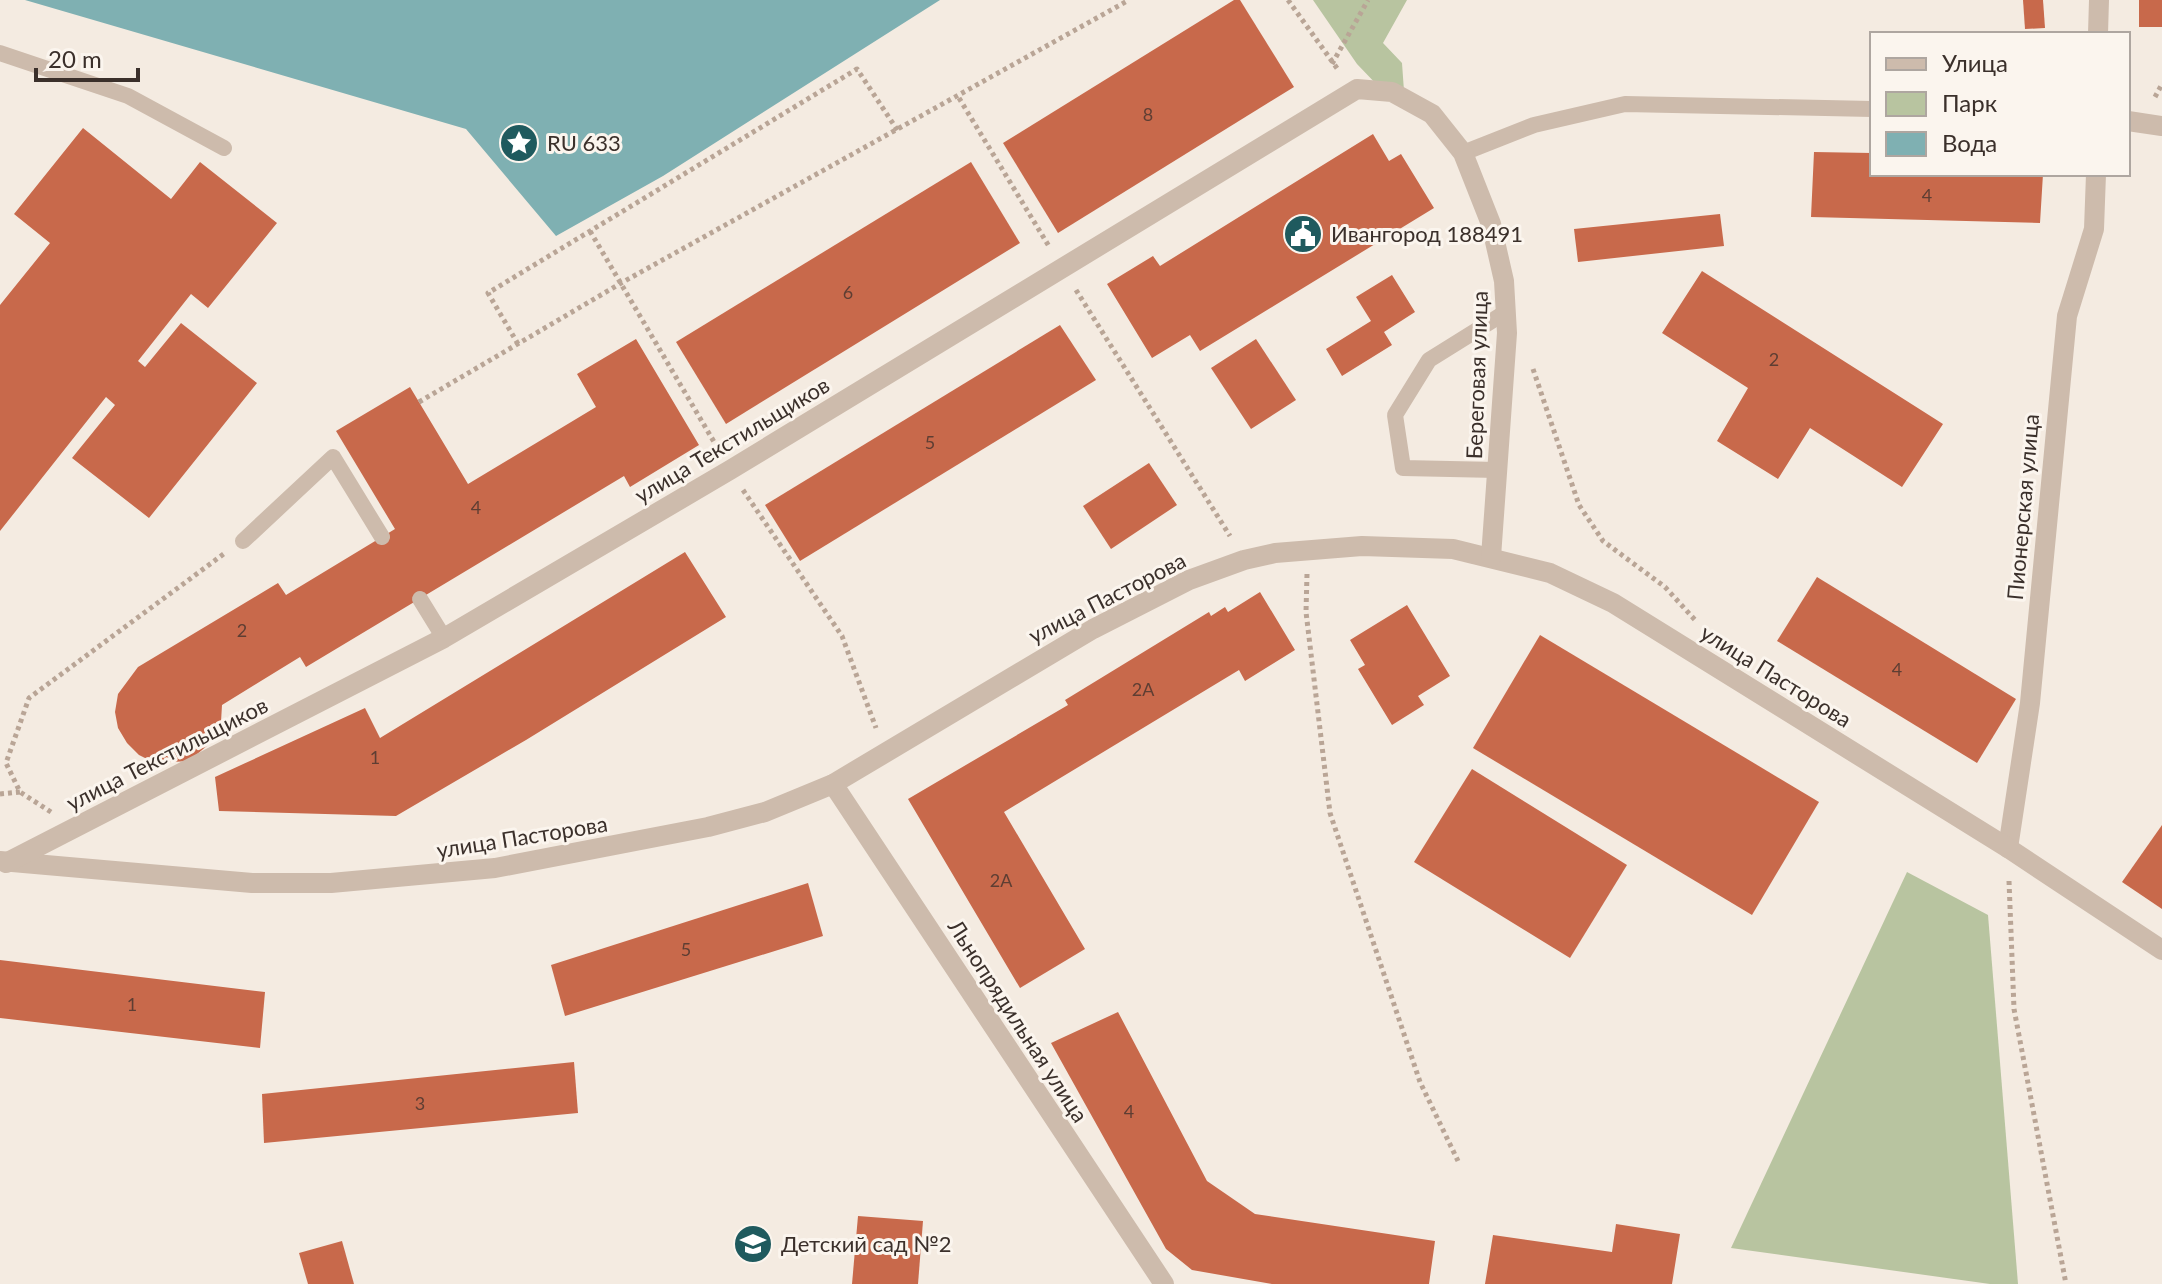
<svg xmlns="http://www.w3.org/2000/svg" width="2162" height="1284" font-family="Lato,sans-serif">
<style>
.green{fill:#b8c4a0}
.water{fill:#7fb0b2}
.building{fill:#c8694b}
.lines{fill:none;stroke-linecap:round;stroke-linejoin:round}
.path{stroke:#b9a596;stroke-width:5;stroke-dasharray:4 4;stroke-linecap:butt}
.service{stroke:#cdbbac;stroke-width:16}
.minor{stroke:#cdbbac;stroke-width:20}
.labels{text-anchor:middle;stroke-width:6;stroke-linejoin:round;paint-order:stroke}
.number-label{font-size:18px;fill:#5e3e33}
.poi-label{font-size:22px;fill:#3b302b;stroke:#fbf5ee;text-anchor:start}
.street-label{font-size:22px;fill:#3b302b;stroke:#fbf5ee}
</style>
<rect width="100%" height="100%" fill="#f4ebe1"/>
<g class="green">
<polygon points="1313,0 1407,0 1383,43 1402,63 1404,91 1381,89 1357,64"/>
<polygon points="1907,872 1988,915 2018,1284 1990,1284 1731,1248"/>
</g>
<polygon class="water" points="25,0 940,0 663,176 556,236 466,129"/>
<g class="building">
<polygon points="1234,0 1240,0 1294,87 1058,233 1003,143"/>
<polygon points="2023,0 2043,0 2045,28 2025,29"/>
<rect x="2139" y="0" width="23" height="27"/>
<polygon points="83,128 171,199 200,162 277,223 208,308 191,294 138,361 145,367 181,323 257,383 149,518 72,458 115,405 106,397 0,531 0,305 50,243 14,214"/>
<polygon points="1373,134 1389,161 1401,154 1434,208 1200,351 1190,335 1152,358 1107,284 1153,256 1160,266"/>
<polygon points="1814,152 1872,153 1872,174 2043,174 2040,223 1811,217"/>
<polygon points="971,162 1020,243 726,424 676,342"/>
<polygon points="1720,214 1724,246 1578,262 1574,229"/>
<polygon points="1702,271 1943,424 1902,487 1810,428 1778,479 1717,441 1748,388 1662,333"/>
<polygon points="1392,275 1415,312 1384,332 1392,345 1342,376 1326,349 1371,321 1356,297"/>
<polygon points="1060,325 1096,380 800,561 765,505"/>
<polygon points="636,339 699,445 630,487 624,476 306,667 300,657 222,705 221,722 215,739 189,761 155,763 139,755 127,743 118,728 115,712 118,694 138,667 278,583 286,595 395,529 336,431 410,387 468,484 596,407 577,374"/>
<polygon points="1256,339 1296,400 1251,429 1211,368"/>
<polygon points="1149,463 1177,505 1111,549 1083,506"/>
<polygon points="685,552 726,617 526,740 396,816 219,811 215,777 365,708 380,738"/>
<polygon points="1817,577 2016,699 1977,763 1777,641"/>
<polygon points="1260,592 1295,650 1245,681 1239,670 1004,812 1085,949 1020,988 908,799 1068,705 1065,700 1209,612 1211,616 1225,607 1228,612"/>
<polygon points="1407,605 1450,676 1418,696 1424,705 1392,725 1358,669 1365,665 1350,640"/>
<polygon points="1540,635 1819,802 1752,915 1473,748"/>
<polygon points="1472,769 1627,865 1570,958 1414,862"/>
<polygon points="2162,825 2162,909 2122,882"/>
<polygon points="808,883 823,936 565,1016 551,965"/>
<polygon points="0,960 265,992 260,1048 0,1018"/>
<polygon points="1118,1012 1207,1181 1255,1214 1435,1241 1429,1284 1272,1284 1192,1270 1166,1249 1051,1043"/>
<polygon points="574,1062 578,1113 264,1143 262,1094"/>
<polygon points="858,1216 923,1221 918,1284 852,1284"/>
<polygon points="1616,1224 1680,1234 1672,1284 1485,1284 1493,1235 1612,1252"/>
<polygon points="342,1241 354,1284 308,1284 299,1253"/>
</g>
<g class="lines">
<g class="path">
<polyline points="1288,0 1339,71"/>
<polyline points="1332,64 1368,0"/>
<polyline points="2155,97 2162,84"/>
<polyline points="959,98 1050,248"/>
<polyline points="590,231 717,447"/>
<polyline points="1076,290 1230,536"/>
<polyline points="518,344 488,293 857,69 898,131"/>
<polyline points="1533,369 1579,505 1603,541 1665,587 1696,621"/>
<polyline points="419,402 623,282 1129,0"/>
<polyline points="743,490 842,636 876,728"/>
<polyline points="1307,574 1306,612 1330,813 1420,1082 1458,1161"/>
<polyline points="0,794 20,792"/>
<polyline points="51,812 20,792 6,763 29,698 225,553"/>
<polyline points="2009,881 2014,1009 2066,1284"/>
</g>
<g class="service">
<polyline points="0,53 128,96 224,148"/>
<polyline points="1463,153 1534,125 1625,104 1872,109"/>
<polyline points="1497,470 1403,468 1395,415 1429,360 1506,312"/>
<polyline points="243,541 333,457 382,537"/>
<polyline points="420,599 444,638"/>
</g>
<g class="minor">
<polyline points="2098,34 2099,0"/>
<polyline points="2128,121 2162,126"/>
<polyline points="833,784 1164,1284"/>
<polyline points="2008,848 2030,703 2067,316 2094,229 2096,174"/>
<polyline points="0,861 252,883 331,883 495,868 708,827 765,812 833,784 1093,629 1189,580 1244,560 1275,553 1362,546 1453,549 1550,573 1613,603 2008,848 2162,950"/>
<polyline points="6,863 444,638 730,470 1357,89 1392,92 1432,114 1463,153 1491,224 1504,281 1507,333 1491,557"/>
</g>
</g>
<defs>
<g id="sight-disc" transform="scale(2)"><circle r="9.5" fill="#1f5a5e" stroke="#fbf5ee"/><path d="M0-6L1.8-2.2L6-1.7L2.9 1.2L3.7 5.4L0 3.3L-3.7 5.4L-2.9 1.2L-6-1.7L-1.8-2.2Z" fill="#fff"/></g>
<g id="civic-disc" transform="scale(2)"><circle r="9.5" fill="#1f5a5e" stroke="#fbf5ee"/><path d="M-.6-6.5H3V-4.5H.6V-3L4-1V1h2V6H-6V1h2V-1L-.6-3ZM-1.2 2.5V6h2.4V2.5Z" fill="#fff"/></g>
<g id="school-disc" transform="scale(2)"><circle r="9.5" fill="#1f5a5e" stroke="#fbf5ee"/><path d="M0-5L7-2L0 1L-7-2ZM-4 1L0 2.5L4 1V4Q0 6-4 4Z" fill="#fff"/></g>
</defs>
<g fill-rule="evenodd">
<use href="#sight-disc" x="519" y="143"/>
<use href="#civic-disc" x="1303" y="234"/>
<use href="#school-disc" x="753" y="1244"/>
</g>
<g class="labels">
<g class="number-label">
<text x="1148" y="121">8</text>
<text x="1927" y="202">4</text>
<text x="848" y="299">6</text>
<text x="1774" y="366">2</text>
<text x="930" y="449">5</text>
<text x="476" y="514">4</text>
<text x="242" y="637">2</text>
<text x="1897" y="676">4</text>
<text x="1143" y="696">2А</text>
<text x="375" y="764">1</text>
<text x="1001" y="887">2А</text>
<text x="686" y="956">5</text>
<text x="132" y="1011">1</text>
<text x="420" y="1110">3</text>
<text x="1129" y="1118">4</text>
</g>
<g class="poi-label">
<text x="547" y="151">RU 633</text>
<text x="1331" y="242">Ивангород 188491</text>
<text x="781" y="1252">Детский сад №2</text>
</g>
<g class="street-label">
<text transform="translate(1477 375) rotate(-88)" y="8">Береговая улица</text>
<text transform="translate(732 440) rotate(-31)" y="8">улица Текстильщиков</text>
<text transform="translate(2023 507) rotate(-85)" y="8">Пионерская улица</text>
<text transform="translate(1107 598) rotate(-27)" y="8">улица Пасторова</text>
<text transform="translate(1776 676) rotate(32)" y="8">улица Пасторова</text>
<text transform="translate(167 754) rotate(-27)" y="8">улица Текстильщиков</text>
<text transform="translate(522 837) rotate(-9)" y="8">улица Пасторова</text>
<text transform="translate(1018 1021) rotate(57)" y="8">Льнопрядильная улица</text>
</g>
</g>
<rect x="1870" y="32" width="260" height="144" fill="#fbf5ee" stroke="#aea6a0" stroke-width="2"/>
<rect x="1886" y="58" width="40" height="12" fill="#cdbbac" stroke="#aea6a0" stroke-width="2"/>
<text x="1942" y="72" font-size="24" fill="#3b302b">Улица</text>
<rect x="1886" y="92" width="40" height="24" fill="#b8c4a0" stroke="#aea6a0" stroke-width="2"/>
<text x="1942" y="112" font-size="24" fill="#3b302b">Парк</text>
<rect x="1886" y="132" width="40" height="24" fill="#7fb0b2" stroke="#aea6a0" stroke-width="2"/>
<text x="1942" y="152" font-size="24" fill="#3b302b">Вода</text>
<path d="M36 68v12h102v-12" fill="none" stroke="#3b302b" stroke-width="4"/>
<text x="48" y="68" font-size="24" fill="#3b302b" stroke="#fbf5ee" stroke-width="6" paint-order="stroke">20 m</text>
</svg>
